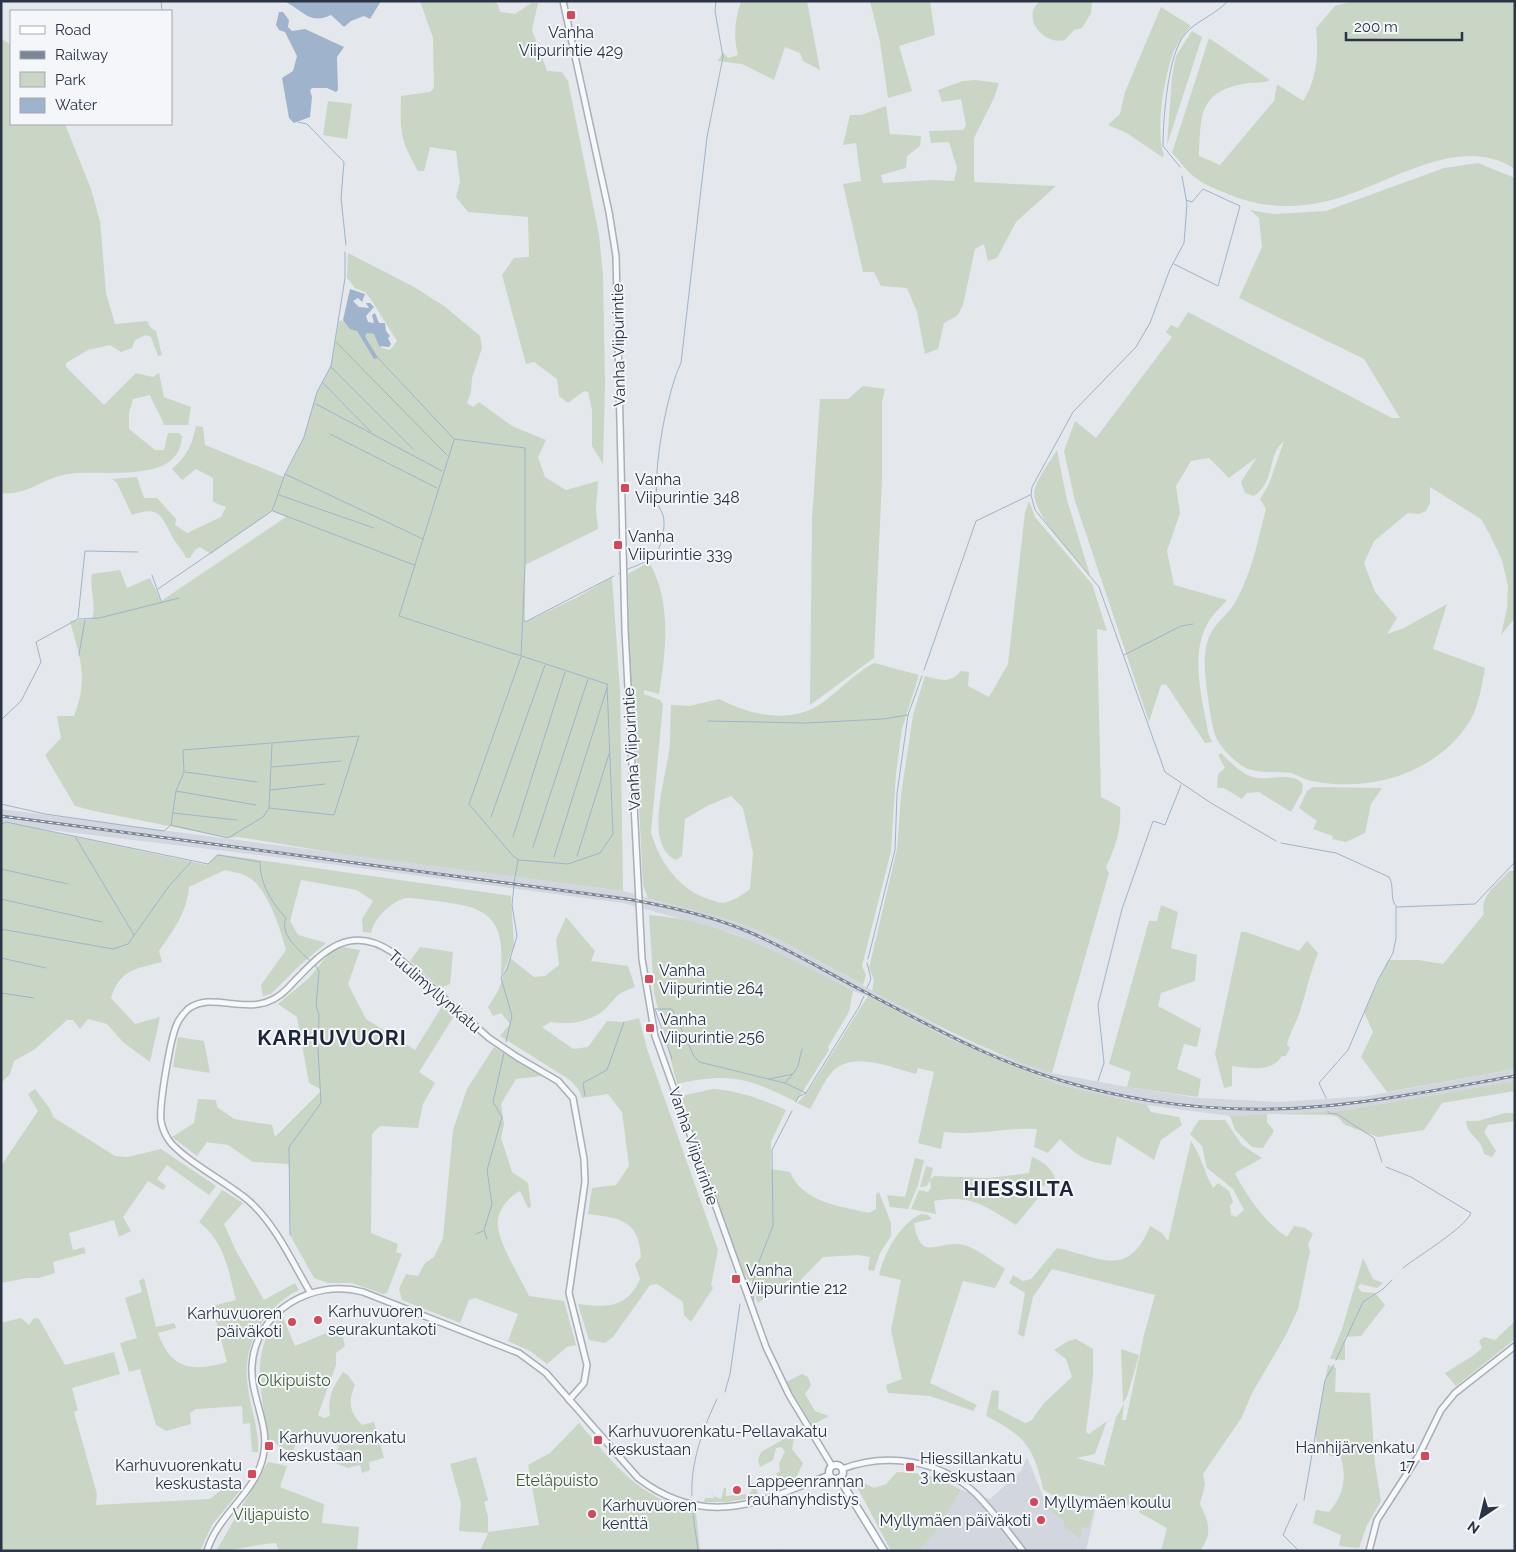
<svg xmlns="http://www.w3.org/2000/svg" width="1516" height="1552" font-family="Raleway,sans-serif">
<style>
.built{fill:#d2d6de}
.green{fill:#c9d6c5}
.water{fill:#9fb4cc}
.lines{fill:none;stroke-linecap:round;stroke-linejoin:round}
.stream{stroke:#9fb4cc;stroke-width:1}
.minor-casing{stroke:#a9aeb7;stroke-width:8}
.major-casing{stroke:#a3abb8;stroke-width:9}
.minor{stroke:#f7f8fa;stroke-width:5}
.major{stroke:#fff;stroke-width:6}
.rail-casing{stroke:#7d8696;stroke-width:3}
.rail{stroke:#f4f6f9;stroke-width:1;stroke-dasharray:4;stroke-linecap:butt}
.poi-dot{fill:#d1495b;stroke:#f4f6f9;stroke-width:2}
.labels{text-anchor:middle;stroke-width:4;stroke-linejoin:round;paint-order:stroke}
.poi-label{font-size:16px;fill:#2b3445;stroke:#f4f6f9;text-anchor:start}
.street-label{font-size:16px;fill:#2b3445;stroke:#f4f6f9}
.park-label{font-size:16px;fill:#3f6138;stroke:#f4f6f9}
.district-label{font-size:21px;font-weight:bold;letter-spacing:1px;fill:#1d2536;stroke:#f4f6f9}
</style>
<rect width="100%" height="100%" fill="#e4e7ec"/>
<g class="built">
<polygon points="1,809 623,891 733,921 774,937 952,1034 991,1052 1052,1073 1127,1087 1198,1098 1280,1102 1368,1096 1515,1069 1515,1081 1346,1110 1230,1116 1147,1105 1060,1085 945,1037 868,996 853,991 735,934 623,903 300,860 1,824"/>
<polygon points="1027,1457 1043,1496 1096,1506 1086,1551 918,1551 935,1533 961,1490 990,1499 1021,1471"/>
</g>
<g class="green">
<path d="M420,1h72l6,3 2,8 15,2 16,-11h7l-6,27 15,41 15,1 6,9 31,154 4,40 2,109 -2,80 -11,-18v-36l-4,-18 -4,-1 -16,12 -9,-7 -2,-17 -23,-17 -8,2 -24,-89 12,-17 15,-1 -1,-40 -60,-5 -12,-15 4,-15 -4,-31 -26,-4 -6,24h-6c-18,-33 -18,-37 -17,-75l29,-4 4,-4 -1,-50z"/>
<path d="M741,1h66l13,69 -17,-9 -3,-8 -15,-6 -11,33 -32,-16 -24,-3 5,-9 5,6 10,-3c-5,-19 -3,-35 3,-54z"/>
<polygon points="870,1 930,1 935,35 899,46 912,91 888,98 880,42"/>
<path d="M1040,1h52l-1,12 -9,15 -8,2 -9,10c-21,6 -45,-23 -25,-39z"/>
<path d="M1353,1h162v168c-59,-39 -132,21 -192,33 -33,7 -62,5 -93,-7 -13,-6 -27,-10 -38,-20 -7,-6 -13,-15 -20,-22l37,-115 61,42c-7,4 -14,2 -22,3 -49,8 -47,30 -49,73l21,9 54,-64 3,-17 26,17c14,-21 16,-49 13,-73l19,-22z"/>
<path d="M1161,7l30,19c-7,8 -13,15 -17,25 -10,25 -19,80 -10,104l-2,2 -35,-24 -19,-8 12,-11 5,-22z"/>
<polygon points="1192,31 1202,37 1167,145 1172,77 1176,56"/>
<path d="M1,38l10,7v79h54l26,65 9,32 6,72 9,31 32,-3 4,7 5,3 6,24 -4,1 -7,-19 -5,-2 -11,5 -3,8 -11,4 -11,-7 -22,5 -22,13v4l38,38 32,-32 17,4 6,-4 5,24 27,10 -3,18h-24c-4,-12 -10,-19 -14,-30l-17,4 -4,14v16l26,21h9l4,-17h11l3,3c-2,52 -86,31 -119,39 -22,5 -38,21 -62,18z"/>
<polygon points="976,80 999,83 994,98 974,138 974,182 1056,186 1016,222 997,258 988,261 984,244 975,249 963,305 958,315 944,323 938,349 925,354 917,312 907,288 881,286 874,272 863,272 843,184 861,181 856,143 843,145 850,115 861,115 886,106 890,134 921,136 920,146 907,156 906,168 881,175 883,183 932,180 954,181 957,168 949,142 931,143 929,131 963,130 966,125 961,99 942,102 938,90 963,81"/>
<polygon points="328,101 352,104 347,139 323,135"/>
<path d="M1478,163l37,15v440l-14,17 6,-27 1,-22 -6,-26 -12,-25 -9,-16 -51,-32v16l-4,8 -7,3 -11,-1 -34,28 -10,22 11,29 22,26 -10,16 17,-6 43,-24 -14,45 52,19c-3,17 -6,36 -14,51 -32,54 -100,74 -159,62 -7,-1 -14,-6 -21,-8 -16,-2 -31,1 -45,-5 -12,-6 -26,-21 -31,-33 -4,-12 -12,-65 -10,-79 3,-34 20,-34 32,-57 15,-28 21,-59 29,-90l-6,-10 9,-15 15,-43c-17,13 -8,40 -30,55l-9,-3 -4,-11 16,-25 -28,21 -20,-20 -18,3 -15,25 4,27 -13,38 7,34 53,15c-6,7 -14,14 -18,21 -20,33 -7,75 -1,111l4,10 -7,1 -39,-59 -5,1 -12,37 -74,-221 -11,-50 11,-30 21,17 76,-101 -6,-5 5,-7 7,3 10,-16 204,106h8l-36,-59 -125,-61 23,-51 -3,-29 -9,-8 24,4 52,-3 118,-43z"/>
<path d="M348,253l66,34 30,19 36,30 2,12 -10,30 -1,14 -4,11 6,4 6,-5 33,24 34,14 -8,17 7,20 21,13 32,-9 -2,28 2,20 -73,36v57l51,-24 36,-21 8,113 3,201 -281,-37 -104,-17 -10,1 -134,-27 -19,-5 -30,-51 16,-17 -4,-22h17c15,-39 6,-57 -4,-95l22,-2c5,-15 -3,-29 0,-45l28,-4 7,18 23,-10 11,23 125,-84 -14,-6 -61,43 -11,-7 -5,3 -5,8h-4c-3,-8 -9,-13 -13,-20 -12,-22 -13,-33 -41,-23l-15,-32 -5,-4 25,-2 7,21h13l19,21 -1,6 12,8 34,-16 5,-10 -13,-5v-24l-17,-9 -14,11 -10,-11c15,-13 20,-24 24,-43l7,1 2,18 79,32 20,-40 13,-45 14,-26 8,-45c14,-4 22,20 31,29v-6l-5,-8 2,-3 7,1 8,14 8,2 7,-9 -25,-40 -7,-9 -10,-4 -8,-10z"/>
<polygon points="863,386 885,389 882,402 882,478 874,658 810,705 812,519 820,399 848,399"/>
<path d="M1057,450l10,50 23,75c-14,-17 -63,-65 -55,-87 4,-13 15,-26 22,-38z"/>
<path d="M1029,501l6,16 57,67 15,47 -10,-2 4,168 19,10c2,22 -5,41 -14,60l3,6 -57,200c-64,-20 -121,-51 -180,-82l2,-11 -5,-12 28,-119 4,-54 12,-80 12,-39c16,4 25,8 36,-5l8,1 -1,14 21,11 19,-33 17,-152z"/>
<path d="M649,562c23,40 17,88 10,132l-15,-4v4l16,6 3,4 -12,128c8,30 28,57 57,67 5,1 11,4 15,4 11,-2 19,-8 27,-14l3,-36 -10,-45 -12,-12 -24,10 -22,13 -3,37 -6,4c-33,-15 -10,-82 -7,-109 2,-15 1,-31 2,-46l19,1 29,-7c31,16 72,26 103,4 18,-13 33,-30 52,-40l45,12 -17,54 -6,44 -5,78 -29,115 4,9 -3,10 -89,-48 -41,-16 -85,-23 -5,-13 -6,-120 -8,-100 -1,-91z"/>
<path d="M1221,753c9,9 19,20 32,24 16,5 37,-7 50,7l-1,8 -11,20 -32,-20 -12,1 -5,6 -18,-11h-7l1,-14 7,-6 -7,-13z"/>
<polygon points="1313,787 1382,788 1371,804 1365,833 1346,842 1332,839 1333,836 1313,829 1317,821 1299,808 1307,791"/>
<path d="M6,822l201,43 10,-11 294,42 3,50 -13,32c0,-18 3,-41 -8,-56 -6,-8 -14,-12 -23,-15 -7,-3 -59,-10 -65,-9 -15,5 -31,20 -34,35l-8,-1 -1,-13 11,-18 -16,-11 -56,-10 -11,41 8,14 28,8 -27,23 -28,28 -8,2 -2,-11 25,-35c-5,-19 -19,-64 -38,-73 -6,-4 -15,-5 -23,-7l-36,17c-2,25 -16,44 -30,64l3,11c-26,7 -42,7 -51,36l24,26 25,-7 -10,45 -26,-19 -17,-19 -19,-5 -8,10 -7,-9h-6l-32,29 -21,12 -4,13 -9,9v-259z"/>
<path d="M1509,871h6v198l-128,23 -26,-35 12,-25 -9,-20 22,-48 2,-4h30l25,4 41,-50c-5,-18 14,-30 25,-43z"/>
<polygon points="1161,905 1178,912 1171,948 1197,955 1195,981 1161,993 1158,1006 1201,1029 1197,1047 1184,1044 1177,1069 1201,1079 1198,1097 1127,1087 1131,1072 1109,1064 1149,921 1157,921"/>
<path d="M649,915c74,5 139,43 204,76l-4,21 -21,35 1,3 -33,52c-47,-24 -67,-30 -119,-18l-23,-91z"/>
<path d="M566,917l29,34 -4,10 37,5 7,21c-22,8 -16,9 -31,23 -14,12 -36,15 -53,12l-9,5 31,22 15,-2 19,-26 17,1 15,-4 8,31 71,201 -7,35 2,3 -22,34 -7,-7 -1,-13 -26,-18 -7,1 -37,52 -8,6 -16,-3 -11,-36c27,4 50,4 62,-25l-5,-15 6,-7c-2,-37 -21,-39 -53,-43l4,-26 24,-3 13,-19 -7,-54 -14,-18 -26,4 -3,-8 -9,-10 -70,-44 10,-12 -9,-11 -8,3 -5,-9 10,-16 12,-33 24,19 11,-1 14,-11 -3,-25z"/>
<path d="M1241,932h5l53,19 8,-10 11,12c-8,20 -12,41 -19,61 -4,11 -9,19 -12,30l3,4 -4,8h-4c-11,17 -32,12 -50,10v20l-8,2 -9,-34z"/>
<polygon points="343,947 360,950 348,984 366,1019 415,1050 444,1003 456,1013 419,1072 435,1083 423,1104 418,1128 380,1126 372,1134 371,1233 398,1244 396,1252 402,1254 387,1293 383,1294 352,1283 328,1283 314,1278 290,1235 289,1164 253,1162 228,1145 207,1142 197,1156 172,1137 194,1123 198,1099 216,1100 217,1107 234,1119 272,1125 275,1137 322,1090 309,1083 297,1017 278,1004 309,978 331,951"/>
<polygon points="420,947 453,952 450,984 440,988 410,961"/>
<path d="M868,996l77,41 115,48 87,20 4,7 28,5 3,8 -21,15 -7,20 -37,-24 -6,29c-26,-3 -32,-8 -51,-26l-12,14 -14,-6 3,-18c-32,-2 -59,7 -93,3l-3,17 -23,-6 16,-71 -16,-4 -2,6c-25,-6 -62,-24 -84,-2 -9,10 -15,26 -22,37l-13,-6 10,-10z"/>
<polygon points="178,1037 204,1041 210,1073 173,1067"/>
<path d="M494,1047l48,29 -26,3 -15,25 3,20 -3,14 11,34 16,11 3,24 -3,1 -8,-17c-15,8 -26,24 -21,41 4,18 22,47 30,64l35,5 12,44 -9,2 -20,17 -17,-13 -22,-10 10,-27 -43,-16 -6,2 -9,23 -58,-23 -3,-11 7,-15 12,2 7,-13 9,-6 9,-19 10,-108 14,-41z"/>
<polygon points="1515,1081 1515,1091 1442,1103 1424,1130 1378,1137 1345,1125 1338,1117 1330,1115 1267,1114 1267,1122 1274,1131 1263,1148 1252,1147 1235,1130 1230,1116 1346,1110"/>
<polygon points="35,1089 50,1109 53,1117 115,1156 128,1157 161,1149 216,1186 209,1195 167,1165 157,1179 166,1186 163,1190 148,1181 123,1217 131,1231 119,1237 114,1220 69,1233 73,1250 84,1247 86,1253 53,1262 55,1273 39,1278 27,1278 1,1283 1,1166 38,1111 28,1094"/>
<path d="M713,1089c27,2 48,10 73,21l-15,32v27l19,3c13,31 50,34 79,41l7,-4v-15l3,-2 12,31v13l-11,17 -6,18 -6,-1 2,-13 -12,-2 -35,2 -27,28 -6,-6 -32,24 -5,-13 2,-2 -3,-2v-6l-3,2 -8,-14 -60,-172z"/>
<path d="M1505,1113h10v8l-27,4 -4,7 12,19 -4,6 -8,-3c-2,-16 -17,-18 -18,-33h12z"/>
<path d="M1199,1120h26l17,25 20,13 -27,15c9,20 33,53 52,64l7,-11 11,2 8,6 -5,10 2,7 -12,58 -12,26 -34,58 -10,24 -39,57 2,11 -5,19c9,19 13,29 0,47h-39l6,-23 -27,-15 -2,-7 -41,-5 2,-8 -2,5 -29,-4 -1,3 -15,-2 -9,-6c-9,-42 -19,-54 -57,-73l6,-26 7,1 -1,18 27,14 6,-2 13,-18 28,-26 -6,-18 -12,-9 14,-9 8,-2 17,10v27l-7,56 3,2 18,-13 -12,33 -19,4 30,8 -2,-3 12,-46 8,-13 -2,16h4l18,-85 11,-40 -103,-26 -19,28 -9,40 -6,-3 7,-41 -16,-10 4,-8 10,6 8,-2 26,-31c43,9 71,32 93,-22l12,7 6,8 23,-100c10,14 13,31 22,47l5,-5 11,8 4,11 -3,4 1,9 5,2 8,-7 -11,-21 -26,-21 -5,-22 -12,-12z"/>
<path d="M1032,1157c14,6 22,13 25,28l-17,1 -2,12 -22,27c-31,-19 -45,-31 -82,-24l2,13 -25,-5 8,-19 9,2 3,-4 -1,-8 -3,6 -7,1 6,-21 7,2 -3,12 4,-4 55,2 40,-5z"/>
<polygon points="915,1158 924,1160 918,1185 908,1209 890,1207 887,1195 905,1197"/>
<path d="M222,1190l21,13 -19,21 12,27 28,49 31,-17 4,7c-37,18 -58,57 -51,98 3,22 11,41 10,64h-6l-2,-29 -7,1 -1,-18 -46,3 -6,4 1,11 -25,7 -10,-6 -16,-56 -11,3 -9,-29 17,-5 -12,-40 17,-6 -3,-11 5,-3 12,49 18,-4 2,5 -18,5c13,37 35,39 69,29l-15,-56 24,-6c-8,-30 -11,-58 -37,-78z"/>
<path d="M921,1214l7,1 4,4 -18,4c7,42 24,16 50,22 14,4 28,16 41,24l-10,19 -32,-7 -33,102 47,22 -4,6 -43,-15 -42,-3 -2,-8 16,-6 -11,-49 10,-50 -22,-5c5,-22 21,-51 42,-61z"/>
<polygon points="1363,1258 1373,1279 1383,1283 1377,1288 1360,1284 1358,1288 1362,1292 1375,1293 1385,1305 1361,1336 1345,1337 1345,1360 1330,1359 1342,1329"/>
<path d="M282,1315l13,31 39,-16 9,7 2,9 -9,7v12l-18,50 6,3 6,-2c-3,-18 3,-29 13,-44l5,3 7,10c-7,17 -6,27 7,40l12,-3 10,36 -15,4 1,8 -8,3 -2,-8 -12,3 -15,-6 6,-16 -37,-17 -10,24 -24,-14c-5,-43 -21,-89 14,-124z"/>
<polygon points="21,1318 29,1325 34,1318 39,1319 65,1365 114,1352 120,1374 72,1388 78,1410 74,1412 97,1494 96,1505 210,1499 235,1479 240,1479 242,1488 212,1525 200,1551 1,1551 1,1323"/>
<polygon points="1515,1321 1515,1339 1456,1386 1445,1373 1474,1355 1482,1348 1479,1341 1484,1337 1495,1340"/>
<polygon points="1121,1349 1139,1355 1127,1397 1123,1403"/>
<path d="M1328,1365l8,3 -1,24 35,1 5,71 6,37 -14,24 -8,23 -20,-2 2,-11 -28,-12 3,-13 13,2c14,-16 18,-33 12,-54l-21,-5 -5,-19z"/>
<polygon points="802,1374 808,1377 811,1385 805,1394 815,1411 829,1416 812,1425 786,1382"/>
<path d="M579,1423c40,46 56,72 117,89l4,39h-220l8,-18 -29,-2 2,-28 -11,-39 26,-7 12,43 -4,2 4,15v15l51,-7 -11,-60 22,-12z"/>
<polygon points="789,1436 794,1439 792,1449 803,1463 796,1478 783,1484 776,1474 780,1471 779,1464 785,1451 781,1447 776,1448 773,1460 760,1467 758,1460 761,1452"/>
<path d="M268,1462l19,4 -7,21 44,17 -2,19 37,4 -2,24h-78l-3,-8c-21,1 -39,8 -60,8z"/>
<path d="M897,1472c28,1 40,4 64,18l-26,43 -17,18h-27l-35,-66 6,-3 12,6 12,-4z"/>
<polygon points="750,1478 758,1493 756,1497 727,1502 704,1502 705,1498 714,1498 711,1486 713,1496 721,1499 724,1488 726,1488 726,1496 749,1494 752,1490 747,1479"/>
<path d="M1050,1500l14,1 11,13 3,-10 16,3 -5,21 -7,-1 -2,12 -16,-13v-5c-6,-6 -13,-8 -19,-15z"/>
</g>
<g class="water">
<path d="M283,1h98l-11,18 -6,-3 -13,5 -7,6 -13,-12c-23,11 -29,-7 -48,-14z"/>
<polygon points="279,12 283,12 289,20 288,27 292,31 305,29 344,47 337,57 338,90 336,92 327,88 312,88 310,90 312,97 310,117 294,123 289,118 282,78 293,71 297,56 285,32 279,30 276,25"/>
<polygon points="350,289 365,294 362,302 358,298 353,301 359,307 369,308 366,303 370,303 374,307 366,316 368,322 374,323 372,315 375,313 379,323 385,323 386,331 390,336 388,338 391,344 389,347 379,346 374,334 367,333 365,336 378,358 374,359 357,331 350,329 343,320"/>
</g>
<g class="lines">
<g class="stream">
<polyline points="161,1 162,11"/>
<polyline points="298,122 307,124 344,162 341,198 346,245"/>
<path d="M1180,167l-17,-21c0,-27 5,-93 22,-112 12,-14 29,-18 43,-33"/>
<polyline points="1182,176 1187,204 1184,243 1170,269 1150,323 1136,347 1073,412 1032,487 1031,495 1035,510 1099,587 1165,772 1211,803 1276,841"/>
<polyline points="1174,264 1218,286 1240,206 1203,189 1192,202 1186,200"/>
<polyline points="336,342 447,455"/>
<polyline points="378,358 454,439 525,448 525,565 521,657 469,804 513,856 519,860 568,864 600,853 613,834 607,684"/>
<polyline points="331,367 413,449"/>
<polyline points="323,383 371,432"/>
<polyline points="316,404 442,471"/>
<polyline points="330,434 437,488"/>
<polyline points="454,440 399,616 607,684"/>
<polyline points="285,474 423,539"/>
<polyline points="279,495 374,528"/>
<polyline points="273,511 414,565"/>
<path d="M626,570c7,-4 24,-7 31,-18 5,-8 9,-27 6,-37 -2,-5 -5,-9 -6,-14 -4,-32 10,-110 24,-138l26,-226 16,-80 -8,-46 1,-10"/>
<polyline points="619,574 619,573"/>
<polyline points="152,575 161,601"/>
<polyline points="158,589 272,511 285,474 304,437 317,392 331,366 345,278 345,252"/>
<polyline points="78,618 85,551 138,552"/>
<polyline points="524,620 525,622 614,576"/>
<polyline points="79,655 85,620"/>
<polyline points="1124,655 1181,626 1193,624"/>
<polyline points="924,670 976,521 1030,495"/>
<polyline points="1,720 21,701 41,662 36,642 78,619 99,618 179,598"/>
<polyline points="708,721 806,723 883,719 908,715"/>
<polyline points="272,767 341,761"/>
<polyline points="185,772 257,782"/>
<polyline points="270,790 325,784"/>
<polyline points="176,791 256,805"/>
<polyline points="1,804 45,814 164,831 171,825 176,791 184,772 183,750 359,736 334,815 269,808"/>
<polyline points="173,813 237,820"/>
<polyline points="491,817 545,665"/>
<path d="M1,824l5,-2 202,42 10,-9 42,7c0,21 11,40 26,56 -7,16 12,31 24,43"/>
<polyline points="171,825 228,838 263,817 269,808 272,744"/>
<polyline points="513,837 565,672"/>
<polyline points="76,838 134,935"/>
<path d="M1281,843l55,10 53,24c6,10 0,23 8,30l78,-3 40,-42"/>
<polyline points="533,847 588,679"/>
<polyline points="577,856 609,754"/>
<polyline points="554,857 607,688"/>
<polyline points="1,869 68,884"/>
<polyline points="514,883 518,860"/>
<polyline points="1,899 102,922"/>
<polyline points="1,929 113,949 128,944 169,886 191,862"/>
<polyline points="1,958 46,968"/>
<polyline points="868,959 895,850 897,794 908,715 922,676"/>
<polyline points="867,963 871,979 867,988"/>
<polyline points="1,993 34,998"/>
<polyline points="506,1042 512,1016 501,978 507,969 517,936 512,905 514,885"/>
<polyline points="672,1059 655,1009 672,1009 694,1056 699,1062 785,1083 806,1093"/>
<polyline points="769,1079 793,1074 798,1066 802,1049"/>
<polyline points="1098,1081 1104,1063 1098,1005 1122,909 1153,821 1165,825 1181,785"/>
<polyline points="785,1083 792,1075"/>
<polyline points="585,1096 583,1083 607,1070 624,1022"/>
<polyline points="1326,1098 1319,1083 1348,1050 1378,980 1393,953 1396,938 1396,907"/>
<polyline points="796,1102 798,1097 806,1093 859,1007 864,996"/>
<polyline points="1328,1111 1328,1113 1337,1114 1374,1138 1382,1162"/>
<path d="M1386,1167l25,10 60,36c-7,16 -52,42 -68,55"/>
<polyline points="476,1234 483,1231"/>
<polyline points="290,1235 289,1147 321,1103 318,1049 319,1014 316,1006 319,971 315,965"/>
<polyline points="487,1239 484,1230 492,1204 487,1170 502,1117 493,1102 504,1053"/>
<path d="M754,1300c-3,-13 -4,-19 6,-30l-2,-6 15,-38 -1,-76 20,-39"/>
<polyline points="1336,1360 1363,1302 1383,1289 1392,1280"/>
<polyline points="725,1392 730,1374 740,1304"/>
<path d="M692,1496c-2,-32 11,-68 25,-97"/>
<polyline points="1304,1500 1325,1380 1334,1365"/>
<polyline points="1297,1504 1283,1535 1299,1551"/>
<polyline points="693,1514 698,1551"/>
<polyline points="776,1551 777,1550"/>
</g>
<g class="minor-casing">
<g id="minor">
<polyline points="563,1 609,212 616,256 625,630 642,959 655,1036 766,1347 789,1395 832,1466"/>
<path d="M310,1292c-18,-30 -34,-67 -61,-91 -19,-17 -69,-43 -81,-62 -3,-5 -6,-12 -7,-18 -2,-15 9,-82 16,-97 2,-5 7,-11 11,-15 28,-21 66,15 100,-21 30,-31 58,-67 104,-36l97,86 28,19 41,24 15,17 11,61 1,23 -16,111 18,72 -3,18 -15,17"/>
<path d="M842,1469c45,-17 99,-9 134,25 17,17 32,38 47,57"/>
<path d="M207,1551c11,-37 48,-57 56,-94 8,-31 -13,-60 -11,-91 3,-55 61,-88 111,-74l156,61 27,20 92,105c68,52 122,24 191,-3"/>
<polyline points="1369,1551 1377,1520 1419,1455 1441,1410 1455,1393 1515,1346"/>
</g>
</g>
<g class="major-casing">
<g id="major">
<circle cx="836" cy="1472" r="7"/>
<polyline points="839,1478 884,1551"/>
</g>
</g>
<use href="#minor" class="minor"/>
<use href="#major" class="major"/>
<g class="rail-casing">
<path id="rail" d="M1,816l626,83c40,7 83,16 122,33 40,17 77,40 116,60 38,20 77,41 117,59 106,48 227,66 343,55 64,-6 127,-19 190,-30"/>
</g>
<use href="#rail" class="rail"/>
</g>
<g class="poi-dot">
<rect x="566" y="10" width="10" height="10" rx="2.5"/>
<rect x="620" y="483" width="10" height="10" rx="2.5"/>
<rect x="613" y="540" width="10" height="10" rx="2.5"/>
<rect x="644" y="974" width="10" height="10" rx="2.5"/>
<rect x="645" y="1023" width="10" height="10" rx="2.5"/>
<rect x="731" y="1274" width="10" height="10" rx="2.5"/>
<circle cx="318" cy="1320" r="5"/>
<circle cx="292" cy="1322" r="5"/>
<rect x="593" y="1435" width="10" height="10" rx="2.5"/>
<rect x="264" y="1441" width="10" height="10" rx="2.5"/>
<rect x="1420" y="1451" width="10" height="10" rx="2.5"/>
<rect x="905" y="1462" width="10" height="10" rx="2.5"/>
<rect x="247" y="1469" width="10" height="10" rx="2.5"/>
<circle cx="737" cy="1490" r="5"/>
<circle cx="1034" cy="1502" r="5"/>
<circle cx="592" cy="1514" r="5"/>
<circle cx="1041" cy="1520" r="5"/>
</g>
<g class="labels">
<g class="poi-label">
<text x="571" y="38" text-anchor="middle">Vanha<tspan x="571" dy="18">Viipurintie 429</tspan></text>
<text x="635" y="485">Vanha<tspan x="635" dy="18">Viipurintie 348</tspan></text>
<text x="628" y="542">Vanha<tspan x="628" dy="18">Viipurintie 339</tspan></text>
<text x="659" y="976">Vanha<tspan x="659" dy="18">Viipurintie 264</tspan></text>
<text x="660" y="1025">Vanha<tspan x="660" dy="18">Viipurintie 256</tspan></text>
<text x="746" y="1276">Vanha<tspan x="746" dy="18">Viipurintie 212</tspan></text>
<text x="328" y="1317">Karhuvuoren<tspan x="328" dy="18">seurakuntakoti</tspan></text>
<text x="282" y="1319" text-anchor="end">Karhuvuoren<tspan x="282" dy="18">päiväkoti</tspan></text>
<text x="608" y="1437">Karhuvuorenkatu-Pellavakatu<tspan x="608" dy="18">keskustaan</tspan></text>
<text x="279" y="1443">Karhuvuorenkatu<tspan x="279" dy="18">keskustaan</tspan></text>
<text x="1415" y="1453" text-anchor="end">Hanhijärvenkatu<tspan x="1415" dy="18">17</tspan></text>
<text x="920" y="1464">Hiessillankatu<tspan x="920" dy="18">3 keskustaan</tspan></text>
<text x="242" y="1471" text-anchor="end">Karhuvuorenkatu<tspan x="242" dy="18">keskustasta</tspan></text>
<text x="747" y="1487">Lappeenrannan<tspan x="747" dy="18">rauhanyhdistys</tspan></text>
<text x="1044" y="1508">Myllymäen koulu</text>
<text x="602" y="1511">Karhuvuoren<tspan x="602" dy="18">kenttä</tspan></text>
<text x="1031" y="1526" text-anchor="end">Myllymäen päiväkoti</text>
</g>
<g class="street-label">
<text transform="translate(618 345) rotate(-91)" y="6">Vanha Viipurintie</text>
<text transform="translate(631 749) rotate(-93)" y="6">Vanha Viipurintie</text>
<text transform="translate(435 991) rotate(41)" y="6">Tuulimyllynkatu</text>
<text transform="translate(694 1146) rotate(71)" y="6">Vanha Viipurintie</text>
</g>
<g class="park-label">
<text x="294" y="1386">Olkipuisto</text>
<text x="557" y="1486">Eteläpuisto</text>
<text x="271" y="1520">Viljapuisto</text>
</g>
<g class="district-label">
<text x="332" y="1045">KARHUVUORI</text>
<text x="1019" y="1196">HIESSILTA</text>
</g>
</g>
<rect width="1516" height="1552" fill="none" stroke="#2b3445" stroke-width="5"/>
<rect x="10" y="10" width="162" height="115" fill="#f4f6f9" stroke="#a4a8b1"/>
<rect x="20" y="26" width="25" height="8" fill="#ffffff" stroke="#a4a8b1"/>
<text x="55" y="35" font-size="15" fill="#2b3445">Road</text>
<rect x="20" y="51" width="25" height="8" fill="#7d8696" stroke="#a4a8b1"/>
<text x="55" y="60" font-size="15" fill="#2b3445">Railway</text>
<rect x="20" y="72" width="25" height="15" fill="#c9d6c5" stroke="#a4a8b1"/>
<text x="55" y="85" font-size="15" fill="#2b3445">Park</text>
<rect x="20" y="98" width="25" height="15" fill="#9fb4cc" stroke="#a4a8b1"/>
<text x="55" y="110" font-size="15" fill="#2b3445">Water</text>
<g transform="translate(1481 1517) rotate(215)" stroke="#f4f6f9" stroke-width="4" paint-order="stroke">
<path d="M0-4L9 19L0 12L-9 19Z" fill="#2b3445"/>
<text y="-8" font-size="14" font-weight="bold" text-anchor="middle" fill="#2b3445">N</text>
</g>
<path d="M1346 32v8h116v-8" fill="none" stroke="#2b3445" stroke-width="2.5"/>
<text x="1354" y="32" font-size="15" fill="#2b3445" stroke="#f4f6f9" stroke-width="4" paint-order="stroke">200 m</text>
</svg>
